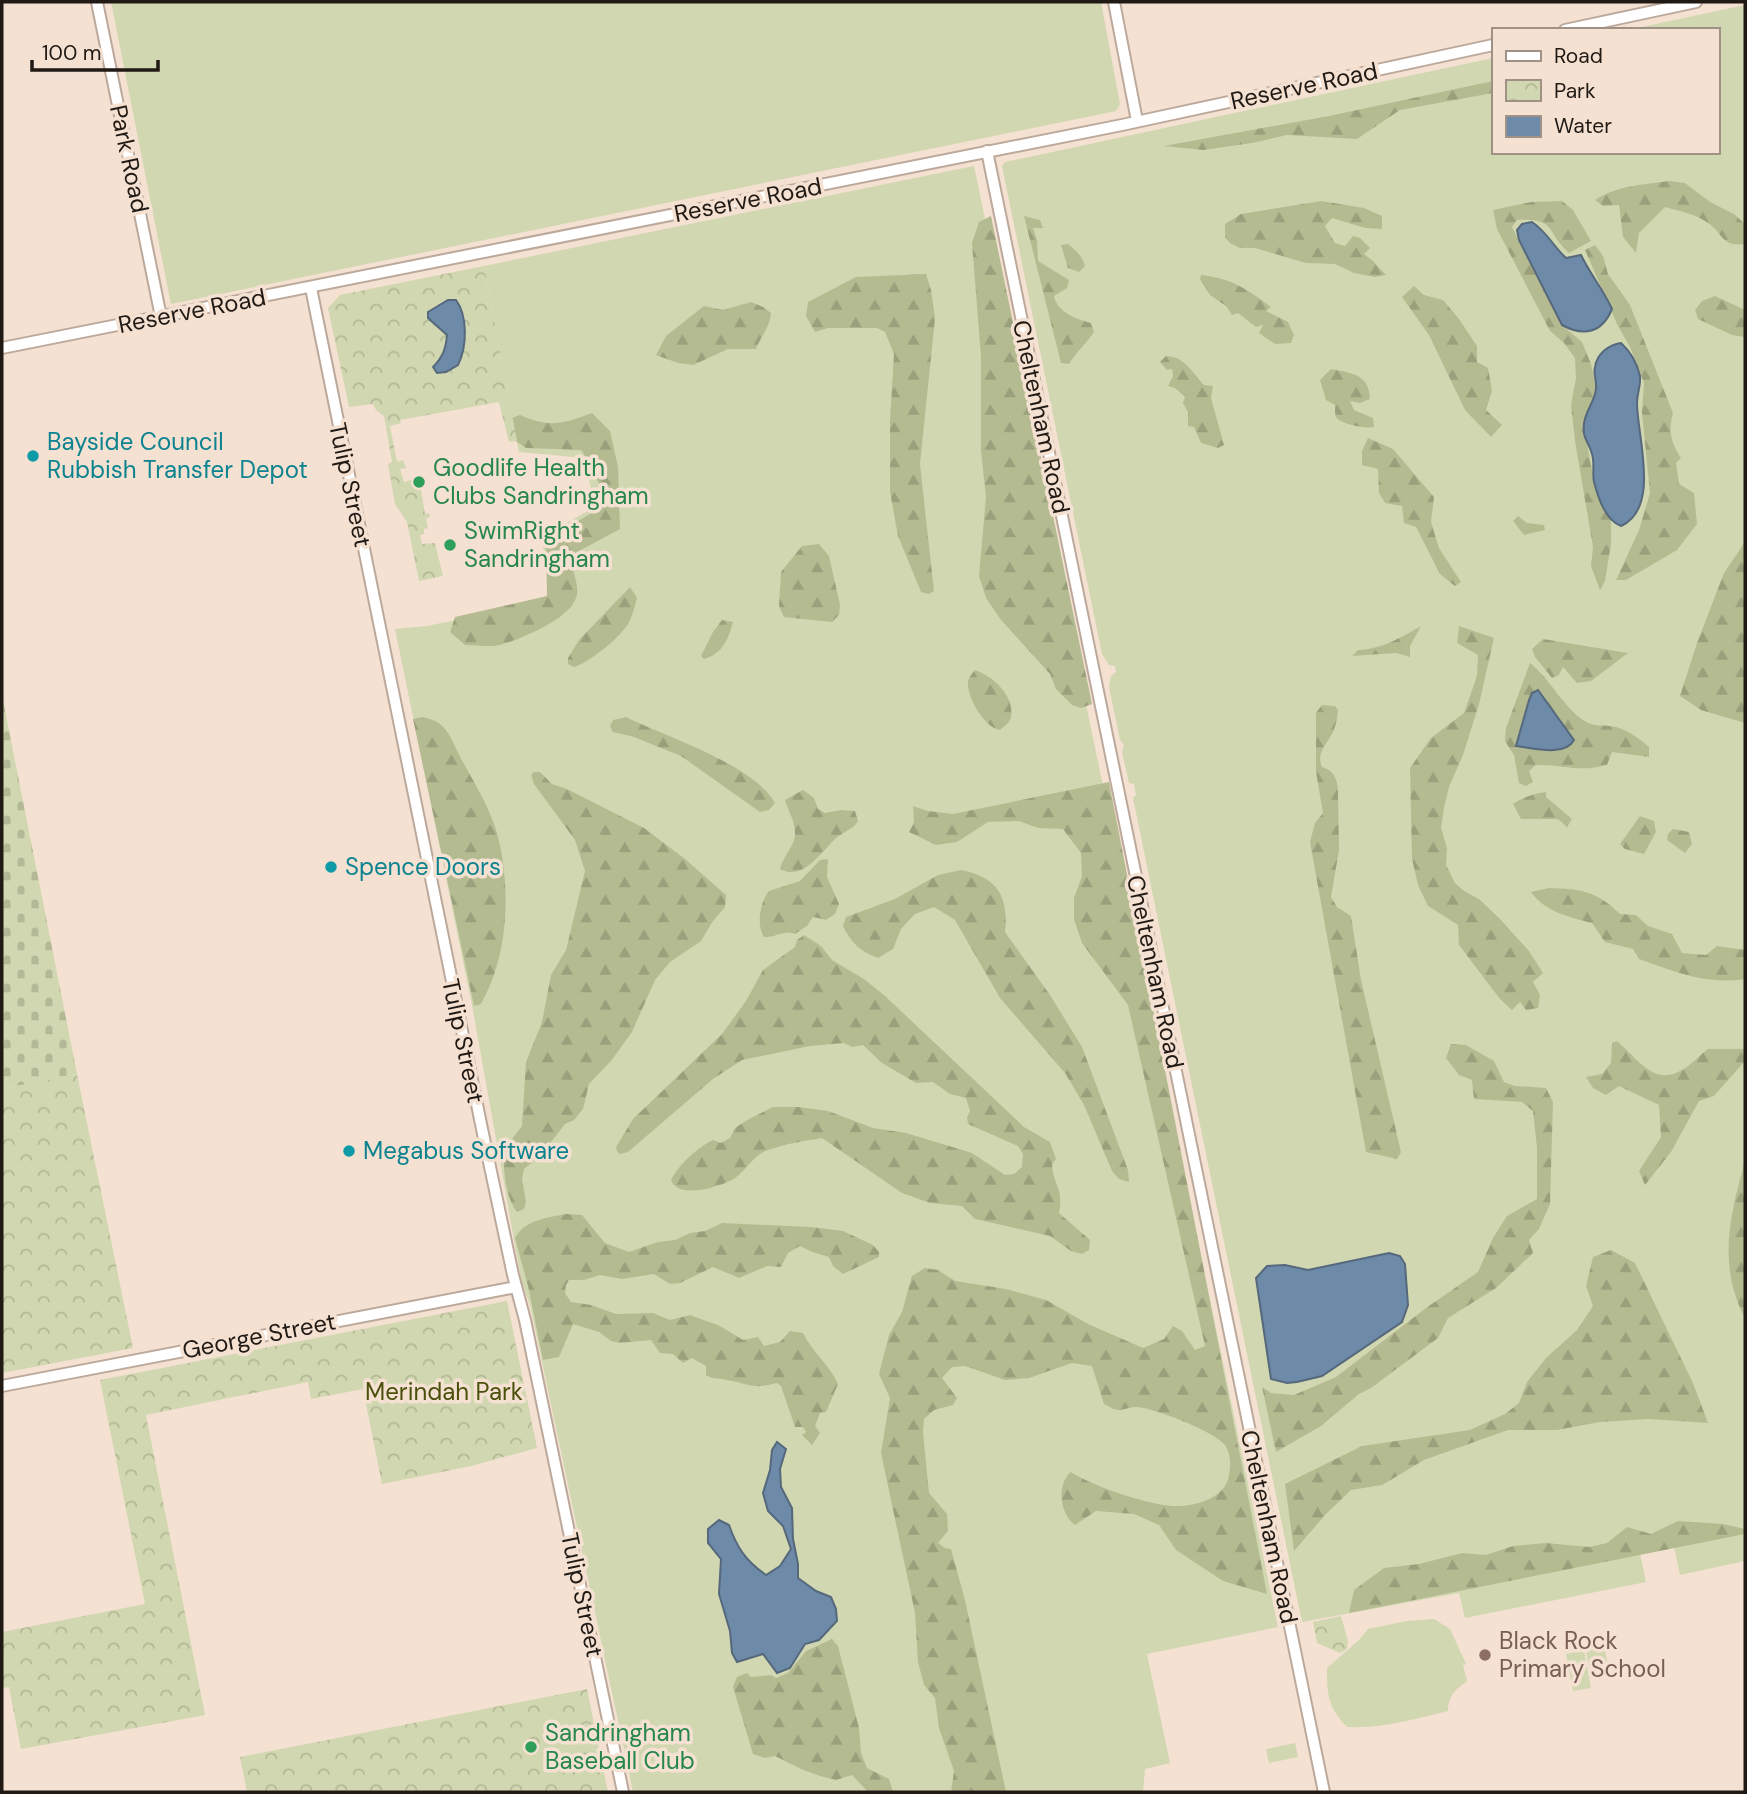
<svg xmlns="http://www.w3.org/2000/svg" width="1747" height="1794" font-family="'DM Sans',sans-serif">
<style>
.green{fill:#d1d7b0}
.forest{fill:url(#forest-firs)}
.cemetery{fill:url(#cemetery-stones)}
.park{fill:url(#park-crowns)}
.water{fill:#6d8aa8;stroke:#56687c;stroke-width:2}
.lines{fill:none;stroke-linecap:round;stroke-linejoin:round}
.minor-casing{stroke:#bca99b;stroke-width:14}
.minor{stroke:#fff;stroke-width:10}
.culture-dot{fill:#0f9aa8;stroke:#f4e1d2;stroke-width:2.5}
.leisure-dot{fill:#2e9e5b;stroke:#f4e1d2;stroke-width:2.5}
.education-dot{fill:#8d6e63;stroke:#f4e1d2;stroke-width:2.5}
.labels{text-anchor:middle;stroke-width:7;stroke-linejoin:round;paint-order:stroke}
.street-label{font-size:24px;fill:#201914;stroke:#f4e1d2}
.culture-label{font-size:24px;fill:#0d838f;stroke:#f4e1d2;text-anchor:start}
.leisure-label{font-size:24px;fill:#27864d;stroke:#f4e1d2;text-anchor:start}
.park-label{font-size:24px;fill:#4b500b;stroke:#f4e1d2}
.education-label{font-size:24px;fill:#785e54;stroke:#f4e1d2;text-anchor:start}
</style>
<defs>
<pattern id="forest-firs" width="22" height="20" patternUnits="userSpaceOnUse" patternTransform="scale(1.75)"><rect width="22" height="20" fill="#b5bb91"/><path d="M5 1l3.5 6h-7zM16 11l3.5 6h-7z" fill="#9ba07c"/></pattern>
<pattern id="cemetery-stones" width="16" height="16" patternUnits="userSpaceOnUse" patternTransform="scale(1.75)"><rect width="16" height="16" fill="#d1d7b0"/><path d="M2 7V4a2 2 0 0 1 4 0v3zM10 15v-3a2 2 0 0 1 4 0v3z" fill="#b3b896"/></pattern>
<pattern id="park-crowns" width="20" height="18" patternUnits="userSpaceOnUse" patternTransform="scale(1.75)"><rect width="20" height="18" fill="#d1d7b0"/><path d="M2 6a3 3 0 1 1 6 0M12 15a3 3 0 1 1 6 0" fill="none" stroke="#b3b896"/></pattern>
</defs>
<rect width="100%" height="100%" fill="#f4e1d2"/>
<g class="green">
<polygon points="111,2 1101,2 1120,104 1116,111 171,304"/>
<polygon points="1745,5 1745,1561 1680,1575 1674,1547 1640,1553 1646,1582 1465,1618 1459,1593 1302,1622 1133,798 1136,795 1134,784 1129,783 1122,752 1124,745 1120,740 1109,687 1111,676 1116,672 1115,666 1109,665 1102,654 1002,166 1005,162 1493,58 1493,152 1717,152 1717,30 1628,30"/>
<polygon points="974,166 1278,1627 1147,1654 1170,1763 1145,1769 1143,1792 633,1792 530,1305 522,1284 472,1005 395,629 427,626 554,600 541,537 595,507 584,458 519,452 484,266"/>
<path d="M1434,1619l16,10 16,35 -3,1 4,16c-10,8 -19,14 -19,30 -33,8 -67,18 -101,16 -19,-20 -20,-31 -20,-59l32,-28 9,-11 39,-8z"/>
<polygon points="1604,1643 1609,1673 1591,1677 1585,1647"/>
<polygon points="1584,1650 1591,1688 1573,1691 1566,1654"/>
<polygon points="1295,1743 1298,1757 1269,1763 1266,1749"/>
</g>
<g class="forest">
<polygon points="1493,81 1493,93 1400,110 1357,139 1287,135 1252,143 1203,150 1164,146 1329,116"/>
<path d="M1669,181l16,2 25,19 24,12 11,10v20c-24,3 -21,-10 -37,-21 -12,-9 -29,-12 -43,-16l-26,26 -3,20 -13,-16 -4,-32 -16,1 -8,-6c24,-15 47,-15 74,-19z"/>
<polygon points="1321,201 1364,208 1382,216 1382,229 1365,228 1332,218 1325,226 1335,243 1345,246 1353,236 1360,238 1370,248 1364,254 1373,261 1386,275 1375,277 1354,273 1335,264 1306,263 1255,248 1240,248 1230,243 1225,237 1225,224 1241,214"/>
<path d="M1562,201l11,9 18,31 -22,12c-24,-21 -11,-35 -52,-33l-5,7 50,98 20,17 9,22 6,27 -13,37 10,53 17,38v25l-6,37 -5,9 -9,-24 2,-19 -18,-106 -4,-36 5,-27 -1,-20 -11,-15 -14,-12 -53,-102 -4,-19 38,-8z"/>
<polygon points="991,216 1092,704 1081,708 1072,705 1056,689 1050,674 1001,620 986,598 979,576 986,497 981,451 981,357 972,243 979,222"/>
<path d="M1024,216l16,4 3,8h-10l4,12 1,21 31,19 -2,8 -13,8c3,16 22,23 37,27l3,9c-8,12 -17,19 -25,32l-8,-1z"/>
<path d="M1068,244c8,7 14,11 17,22l-6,6 -11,-4 -7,-23z"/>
<path d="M1595,245l8,11 5,18 22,31 43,108c-5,19 -2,29 8,45l-5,5 3,21 15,9 3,31 -20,26 -51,30h-10l23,-50 11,-37 -8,-81 2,-29 -14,-36 -13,-23 -32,-74z"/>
<polygon points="926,274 931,290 935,318 920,464 934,591 929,594 921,592 898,536 890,492 890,420 894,354 885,332 877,328 828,328 815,332 806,316 808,302 856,277"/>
<path d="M1201,275c32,4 44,13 70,32l-5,4 22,11 6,13 -3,8 -16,1 -16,-11 4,-8 -7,2 -18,-14 -6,2 -6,-9 -16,-11 -10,-16z"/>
<polygon points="1414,286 1424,295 1443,300 1459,319 1477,346 1477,362 1488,368 1492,391 1486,410 1502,425 1491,437 1465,410 1429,335 1402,297"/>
<polygon points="1715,296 1745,310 1745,337 1732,335 1698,319 1695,310 1702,301"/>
<path d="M751,302l12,5 8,6c-1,14 -10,23 -15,36h-28l-35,16 -15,-2 -22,-8 10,-19 38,-30 19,4z"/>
<path d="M1166,356c18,0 27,17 38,29l9,1 -2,12 13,47 -6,3 -17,-5 -7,-16 -6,-1v-14l-5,-9 2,-6 -10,-9 -7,-2 5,-10 -1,-7 -5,1 -7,-8z"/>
<path d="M1331,369c21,4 38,5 39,30l-10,4 -10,-2 4,9 19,8 1,9c-8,2 -34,-3 -38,-10 -1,-2 -1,-9 -1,-12l-9,-5 -6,-20z"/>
<path d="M592,413l18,18 8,36 2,62 -41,22 -9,10c3,10 10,26 6,37 -7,21 -53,40 -73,46 -11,4 -26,1 -38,1l-15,-13 5,-15 92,-21 -1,-56 44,-26 16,-14c-5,-13 -17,-39 -25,-50l-55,-2 -15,-10 -3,-19 12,-4c30,13 42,9 72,-2z"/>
<polygon points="1368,438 1393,449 1434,497 1431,522 1439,548 1461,582 1455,586 1440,574 1416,527 1404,523 1402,506 1385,503 1379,493 1378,469 1362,465 1362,451"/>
<polygon points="1518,516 1527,523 1544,525 1545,530 1524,535 1513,521"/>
<polygon points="1745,542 1745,723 1701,710 1680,696 1697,643 1724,573"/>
<polygon points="819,544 829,556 840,605 839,615 832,622 784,617 779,606 781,572 802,546"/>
<path d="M630,587l7,11c-2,7 -4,16 -7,22 -6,15 -41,43 -56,47l-6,-3v-6l11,-18z"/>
<path d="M722,620l11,2c-5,18 -10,31 -29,37l-3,-3 12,-24z"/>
<path d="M1421,626l-11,20v11l-14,-4 -44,3 6,-6c24,-1 42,-12 63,-24z"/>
<polygon points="1459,626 1494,638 1479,704 1463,755 1449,787 1444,808 1441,828 1447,848 1446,865 1455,883 1464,891 1479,899 1500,919 1529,951 1543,973 1533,982 1540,995 1538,1008 1526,1010 1520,1002 1512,1010 1500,999 1459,945 1458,925 1428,906 1418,885 1412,859 1410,768 1431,738 1464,713 1477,676 1478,655 1457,643"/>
<polygon points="1543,639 1628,653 1591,681 1577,683 1563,667 1559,675 1552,678 1535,657 1532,649"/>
<path d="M1530,663c21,17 31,41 53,57 11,8 21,4 33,7 12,3 24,12 33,20v10l-37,-5 -5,13c-27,8 -45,-1 -71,0l-7,6 4,11 -7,4 -7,-3 -5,-28 -9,-14 1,-13z"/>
<path d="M975,670c18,6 40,26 36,47 -1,6 -7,9 -11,13 -15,-2 -31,-30 -32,-44 -1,-7 3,-11 7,-16z"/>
<path d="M1322,705l13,1 3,4c-1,9 -2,16 -6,24 -6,11 -16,19 -10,33 12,3 15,12 16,23l1,60 -8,47 6,10 14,9 10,64 40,172 -4,7 -31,-7 -56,-310 5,-19 8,-10 -7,-41v-59z"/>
<path d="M422,717c28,5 28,23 41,45 13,24 30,51 36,79 12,53 9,115 -18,163l-7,2 -61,-287z"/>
<path d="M626,717c40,20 127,47 149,86l-6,7 -9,2 -79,-56 -47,-19 -21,-5 -3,-6 3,-6z"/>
<path d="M534,772h6l12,12 15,5 77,39 41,31 41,36 -1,12 -12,14 -12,20 -31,21 -15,18 -23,52 -21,29 -22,23 -6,25 -9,11 -9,4 -23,30 -18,15 -2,10 4,23 -2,7 -7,3c-12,-15 -14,-44 -13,-63l18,-23 4,-64 16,-40 9,-47 15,-25 19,-79 -10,-31 -41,-56 -3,-9z"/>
<path d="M1109,782l158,812 -44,-13 -47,-31 -17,-25 -25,-11 -38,-3 -21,14c-15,-10 -19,-41 -4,-53 21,14 78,33 102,34 22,1 53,-8 56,-31 2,-10 2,-23 -5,-31 -11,-13 -72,-37 -89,-37 -5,0 -11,3 -16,3 -5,0 -11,-4 -15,-6l-12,-38 -20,-3 -43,15 -24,2 -40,-14 -13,1 -10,11 15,20 -4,7 -19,5 -10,9 -1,13 6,61 18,21 1,17 -10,12 7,5 6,1 14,51 41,192h-55l3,-21 -15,-43 -4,-30 -11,-13 -6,-23 -3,-49 -34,-160 9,-55 -11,-24 10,-39 13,-23 10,-36 13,-8 13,2 17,11 51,8 40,11 42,24 55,24 21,-9 9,-13 9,5 13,19 10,-4 -77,-341 -46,-62 -8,-24v-21l8,-22 -1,-23 -18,-24 -25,-1 -19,-7 -31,1 -31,20 -21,3 -27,-13 5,-10 -1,-16 15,5 25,3z"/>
<path d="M803,790l11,8 4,11 7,4 16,-3 14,1 3,10c-4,8 -15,11 -22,17 -14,13 -33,44 -56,31 3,-13 16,-24 15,-37 0,-10 -7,-22 -10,-32z"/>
<path d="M1546,792v5l26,22 -5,8 -9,-8h-37l-8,-15c11,-7 19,-10 33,-12z"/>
<polygon points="1640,816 1654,821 1656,832 1644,854 1625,849 1620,844"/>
<polygon points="1673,829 1689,832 1692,844 1685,853 1667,840 1668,834"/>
<path d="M828,859l-1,18 12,27 -4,10 -9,6 -13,-3 -6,9 -12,8c-15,-4 -18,4 -31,3 -8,-12 -4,-35 5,-46l31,-10 20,-21z"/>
<path d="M961,870c36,7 48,26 44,62l45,63 32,52 46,123 1,12 -10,-3 -7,-8 -28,-66 -19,-32 -65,-75 -45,-78 -21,-13 -19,7 -14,15 -8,20 -15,9c-17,-6 -27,-15 -35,-32l3,-9 49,-18 43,-24z"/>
<path d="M1549,888c32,1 48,3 71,26l16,1 12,11 24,8 10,19 24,2 11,-9 28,4v29c-40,6 -69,-7 -106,-20l-6,-10 -28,-7 -13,-19c-23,-6 -47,-11 -61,-31z"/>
<path d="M804,935l17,11 11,14 32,19 21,17 139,131 26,15 6,17 -4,5c1,22 12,23 7,49l31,27 -1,10 -7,4 -11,-3 -21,-15 -75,-17 -13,-13 -32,-3 -28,-10 -80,-55c-18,3 -37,6 -54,12 -17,6 -23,24 -38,31 -15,7 -52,18 -59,-1 8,-16 26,-32 42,-40l8,3 9,-5 5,-10 14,-9 24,-12h26l29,4 45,17 33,5 66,20 33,22 9,-1 8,-7 1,-13 -5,-8 -50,-22 -1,-7 3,-6 -4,-13 -16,-4 -17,-12 -17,1 -34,-20 -19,-18 -11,2 -8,-4 -34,3 -68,14 -29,19 -85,73 -8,2 -3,-3 -1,-4 17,-28 89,-85 24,-33 17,-31 32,-23 2,-7z"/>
<path d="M1617,1041c20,17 37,46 65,29 9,-5 18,-15 26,-21h37v12l-31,35 -15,5 -28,51 -26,33 -6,-14 22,-34 -2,-32 -40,-19 -13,9 -13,-7 -7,-11 16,-3 9,-11 1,-20z"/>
<polygon points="1451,1044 1466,1045 1494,1061 1504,1082 1515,1086 1546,1088 1553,1102 1550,1204 1539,1229 1529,1240 1533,1253 1496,1288 1448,1318 1438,1338 1371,1388 1359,1394 1321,1426 1276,1452 1262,1387 1271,1393 1294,1395 1336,1377 1426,1308 1478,1272 1493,1238 1507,1216 1537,1199 1537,1148 1533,1111 1522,1102 1474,1099 1472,1080 1459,1075 1446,1058"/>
<path d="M1745,1161v157c-28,-53 -15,-103 0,-157z"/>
<path d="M567,1214l15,1 23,28 24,9 29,-10 17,-2 15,-7 15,-2 17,-8 89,4 32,4 30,14 6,7v5l-36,17 -10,-8 -4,-9 -17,-5 -12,-6 -12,7 -7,14 -14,-1 -28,12 -26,-11 -33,16 -10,1 -16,-10 -32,5 -22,-4 -16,5h-15l-3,5 -1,8 6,9 20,3 25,9 37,-1 17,7 20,-5 30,11 23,14 15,-3 6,9 16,-4 10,-11 13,2c9,19 27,32 35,51l-12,28 -6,1 -5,13 5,7 -8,12 -10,-10 4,-3 -3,-5h-8l-14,-41 -4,-3c-26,7 -27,1 -50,-3 -8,-2 -14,0 -21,-5v-9l-14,-8 -9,5 -10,-9 -13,-1 -9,-13 -31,3 -9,-2 -12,-9 -26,-8 -14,33 -16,3 -15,-74 -13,-48c10,-18 33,-21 52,-24z"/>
<polygon points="1611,1250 1635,1263 1693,1383 1708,1423 1649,1419 1600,1422 1557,1430 1508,1430 1424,1460 1382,1485 1351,1490 1326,1514 1294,1551 1285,1484 1362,1446 1470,1430 1505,1414 1519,1403 1527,1382 1546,1358 1577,1330 1593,1306 1586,1286 1593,1257"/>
<polygon points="1678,1521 1723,1524 1745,1529 1745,1534 1349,1613 1354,1590 1384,1568 1419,1564 1462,1553 1486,1555 1513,1546 1546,1543 1589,1547 1607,1543 1627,1527 1651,1534"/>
<polygon points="832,1639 838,1646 859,1728 861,1753 867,1768 889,1779 893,1792 868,1792 852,1775 836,1780 820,1776 801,1769 775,1756 765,1758 753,1754 733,1687 737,1677 747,1673 751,1677 771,1675 776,1678 788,1673 806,1651"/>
</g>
<polygon class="cemetery" points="2,695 77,1074 2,1089"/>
<g class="park">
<polygon points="484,266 517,441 509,442 499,402 400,420 401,423 390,426 397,462 403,460 406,468 400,469 404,482 419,478 425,514 429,513 430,517 426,518 428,528 424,529 424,534 420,535 422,544 435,543 443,576 419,581 407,522 395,504 388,464 392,462 384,416 376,410 373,404 349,407 328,308 340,295"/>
<polygon points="77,1074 133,1348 2,1373 2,1089"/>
<polygon points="507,1301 537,1448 471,1466 382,1484 363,1389 311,1399 308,1382 146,1415 205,1715 21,1749 9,1687 2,1688 2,1632 145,1604 100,1380"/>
<polygon points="1341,1616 1348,1641 1347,1649 1340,1653 1317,1643 1313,1622"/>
<polygon points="587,1689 608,1792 247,1792 240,1757"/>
</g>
<g class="water">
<path d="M1532,222c15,10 21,24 34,36l15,-3c9,19 22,34 31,54 -10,24 -28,28 -50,16l-43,-85 -2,-10 5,-6z"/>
<path d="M448,300h8c12,16 11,47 2,65l-12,7 -9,1 -4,-6c10,-10 13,-19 14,-32l-19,-17v-6z"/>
<path d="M1621,343c10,9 16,20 19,33 1,9 -3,18 -3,27 0,33 24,105 -16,123 -16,-6 -23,-29 -27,-44 -2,-9 1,-19 -2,-28 -3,-12 -10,-15 -8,-30 1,-13 12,-24 12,-36 1,-7 -3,-15 -1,-21 2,-14 14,-22 26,-24z"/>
<path d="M1538,690l36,50c-9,17 -41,8 -58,6l13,-46 3,-7z"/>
<polygon points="1389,1253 1400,1256 1405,1264 1408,1305 1402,1322 1322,1376 1297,1382 1287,1383 1271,1379 1256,1278 1267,1266 1285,1265 1308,1270"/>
<path d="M777,1442l9,7 -6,20 1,18 11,21 1,31 5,25v14l18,13 15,6 5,12 1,12 -18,19 -14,4 -15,24 -13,5 -14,-19 -26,8 -5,-9 -2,-22 -11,-37 2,-35 -13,-16v-14l11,-9 10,5c8,23 17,36 37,50l14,-9 11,-17 -8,-23 -15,-15 -5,-18 7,-23 2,-20z"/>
</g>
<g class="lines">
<g class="minor-casing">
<g id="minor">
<polyline points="97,2 161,317"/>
<polyline points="1114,2 1137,121"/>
<polyline points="1565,30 1696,2"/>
<polyline points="987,151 1324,1792"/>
<polyline points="311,288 482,1129 513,1275 525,1320 623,1792"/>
<polyline points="2,348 1122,125 1493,45"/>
<polyline points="2,1386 516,1287"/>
</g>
</g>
<use href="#minor" class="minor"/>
</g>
<g class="culture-dot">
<circle cx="33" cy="456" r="7"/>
<circle cx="331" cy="867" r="7"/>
<circle cx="349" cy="1151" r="7"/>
</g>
<g class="leisure-dot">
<circle cx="419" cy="482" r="7"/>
<circle cx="450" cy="545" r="7"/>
<circle cx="531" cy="1747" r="7"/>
</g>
<circle class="education-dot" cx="1485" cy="1655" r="7"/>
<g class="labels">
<g class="street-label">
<text transform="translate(1304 86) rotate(-12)" y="8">Reserve Road</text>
<text transform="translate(129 159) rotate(78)" y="8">Park Road</text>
<text transform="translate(748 200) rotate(-11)" y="8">Reserve Road</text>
<text transform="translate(192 311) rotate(-11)" y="8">Reserve Road</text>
<text transform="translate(1041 417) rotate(78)" y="8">Cheltenham Road</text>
<text transform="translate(350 485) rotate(78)" y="8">Tulip Street</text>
<text transform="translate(1155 972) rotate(78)" y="8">Cheltenham Road</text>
<text transform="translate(463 1041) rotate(78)" y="8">Tulip Street</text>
<text transform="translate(259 1336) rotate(-11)" y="8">George Street</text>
<text transform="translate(1269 1527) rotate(78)" y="8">Cheltenham Road</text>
<text transform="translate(582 1595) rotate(78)" y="8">Tulip Street</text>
</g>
<g class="culture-label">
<text x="47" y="450">Bayside Council<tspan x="47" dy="28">Rubbish Transfer Depot</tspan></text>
<text x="345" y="875">Spence Doors</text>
<text x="363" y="1159">Megabus Software</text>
</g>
<g class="leisure-label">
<text x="433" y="476">Goodlife Health<tspan x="433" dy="28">Clubs Sandringham</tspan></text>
<text x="464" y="539">SwimRight<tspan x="464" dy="28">Sandringham</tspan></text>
<text x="545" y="1741">Sandringham<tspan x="545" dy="28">Baseball Club</tspan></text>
</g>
<g class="park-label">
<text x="444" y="1400">Merindah Park</text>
</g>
<g class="education-label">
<text x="1499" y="1649">Black Rock<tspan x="1499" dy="28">Primary School</tspan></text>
</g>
</g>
<rect width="1747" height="1794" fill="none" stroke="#201914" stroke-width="7"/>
<rect x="1492" y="28" width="228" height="126" fill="#f4e1d2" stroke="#9f9186" stroke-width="2"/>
<rect x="1506" y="51" width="35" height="10" fill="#ffffff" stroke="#9f9186" stroke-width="2"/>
<text x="1554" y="63" font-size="21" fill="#201914">Road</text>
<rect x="1506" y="80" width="35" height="21" fill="url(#park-crowns)" stroke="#9f9186" stroke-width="2"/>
<text x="1554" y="98" font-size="21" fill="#201914">Park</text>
<rect x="1506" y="116" width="35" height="21" fill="#6d8aa8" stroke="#9f9186" stroke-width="2"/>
<text x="1554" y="133" font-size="21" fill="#201914">Water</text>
<path d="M32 60v10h126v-10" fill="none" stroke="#201914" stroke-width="3.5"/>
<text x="42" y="60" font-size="21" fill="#201914" stroke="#f4e1d2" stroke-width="5" paint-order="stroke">100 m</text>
</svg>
